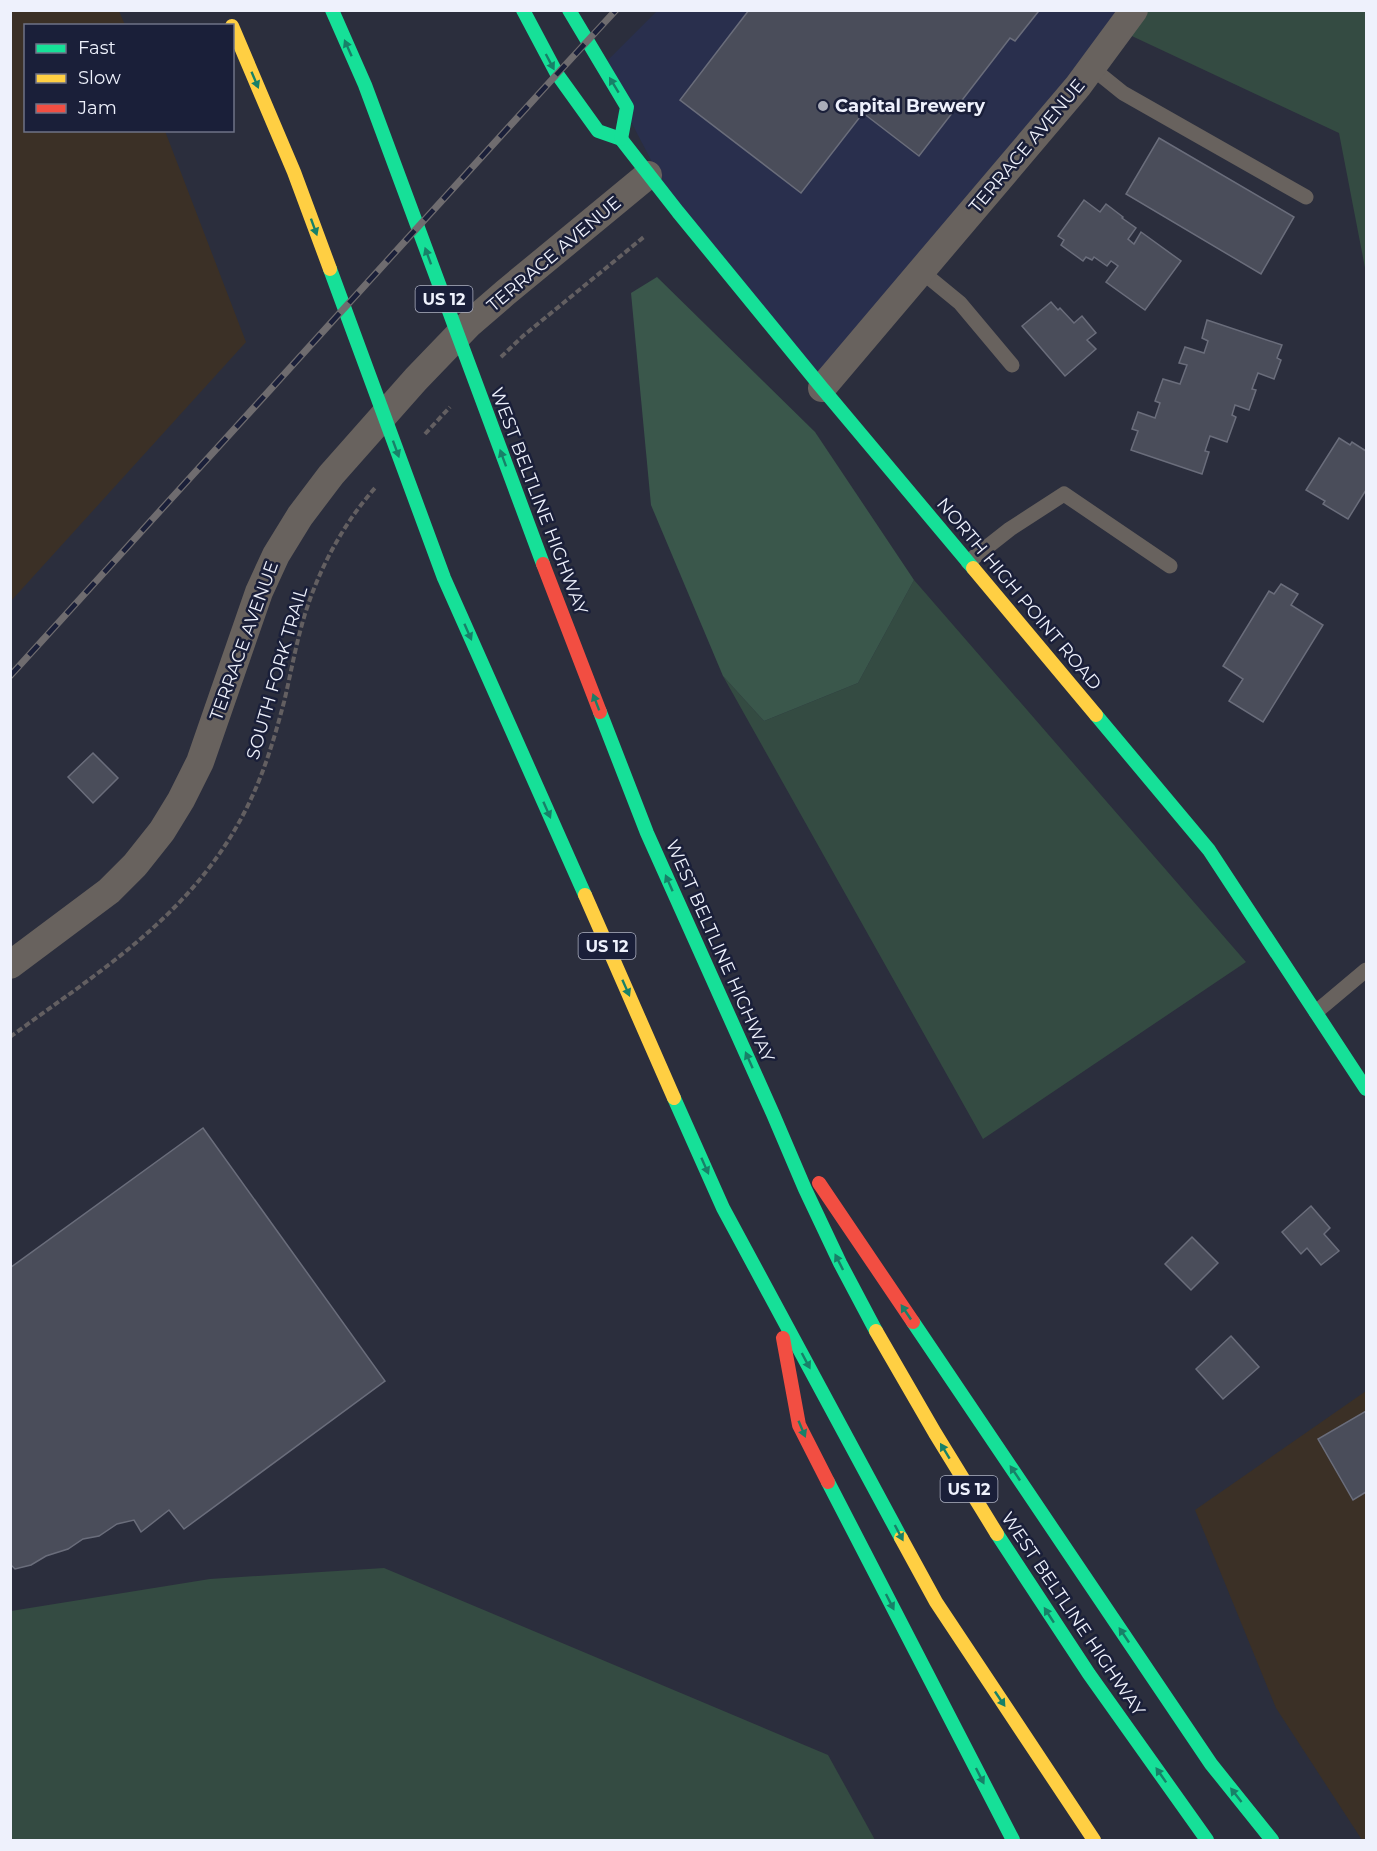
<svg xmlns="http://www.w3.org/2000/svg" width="1377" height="1851" font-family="Montserrat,sans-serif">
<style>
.commercial{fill:#3b3026}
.built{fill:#292f4d}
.green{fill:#344b42}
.forest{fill:#3a574b}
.building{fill:#4a4d5a;stroke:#6a6d7b;stroke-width:1.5}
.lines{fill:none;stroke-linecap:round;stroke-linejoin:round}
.path{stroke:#635f61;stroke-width:4;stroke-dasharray:6 3;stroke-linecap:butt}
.lane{stroke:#68625e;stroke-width:15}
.street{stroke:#68625e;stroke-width:28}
.fast{stroke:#16e098;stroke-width:14}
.slow{stroke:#ffcf43;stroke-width:14}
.jam{stroke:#f24e42;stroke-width:14}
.rail-casing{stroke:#6f6c6f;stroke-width:7}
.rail{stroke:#1a1f39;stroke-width:4.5;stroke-dasharray:14;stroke-linecap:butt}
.oneway{fill:#188068}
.poi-dot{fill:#aaadb9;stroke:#1a1f39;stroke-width:2}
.labels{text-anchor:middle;stroke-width:5;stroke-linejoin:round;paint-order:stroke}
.shield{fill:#1a1f39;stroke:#aeb2c2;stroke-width:1.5}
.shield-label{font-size:16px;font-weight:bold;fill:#eef1fc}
.poi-label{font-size:18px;font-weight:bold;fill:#eef1fc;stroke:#1a1f39;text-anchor:start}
.street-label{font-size:18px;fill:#eef1fc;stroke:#1a1f39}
</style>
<rect width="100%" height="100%" fill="#2b2e3d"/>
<g class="commercial">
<polygon points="11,10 119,11 125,25 26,26 26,130 165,131 246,342 11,601"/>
<polygon points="1366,1391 1366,1840 1362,1840 1276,1708 1195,1510"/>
</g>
<polygon class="built" points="657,11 1134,11 822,388 678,212 602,66"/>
<g class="green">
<polygon points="1134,11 1366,11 1366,273 1339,133 1119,30"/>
<polygon points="914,580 1246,962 983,1139 723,676 764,721 858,683"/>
<polygon points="384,1568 828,1755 875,1840 11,1840 11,1611 210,1579"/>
</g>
<polygon class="forest" points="657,277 815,432 914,580 858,683 764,721 723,676 651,505 631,293"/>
<g class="building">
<polygon points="749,10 1036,10 1038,12 1015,41 1010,38 919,156 863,113 801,193 680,100"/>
<polygon points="1159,138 1294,217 1261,274 1126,194"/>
<polygon points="1084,200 1100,212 1106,204 1123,217 1122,218 1136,228 1128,239 1134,244 1141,232 1181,261 1145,310 1106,282 1118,266 1111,261 1107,266 1094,257 1092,260 1086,257 1083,261 1061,245 1064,240 1058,236"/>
<polygon points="1051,302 1058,310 1060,308 1074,323 1082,316 1096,333 1087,340 1096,349 1065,376 1022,326"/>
<polygon points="1207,320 1282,345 1277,358 1281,360 1274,379 1258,373 1252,389 1256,390 1249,410 1235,405 1232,415 1236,417 1227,442 1210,436 1205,451 1209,452 1202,474 1131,450 1138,431 1132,429 1138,412 1155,418 1160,403 1155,401 1163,379 1180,384 1187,365 1179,363 1185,347 1204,353 1208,341 1202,338"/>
<polygon points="1339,438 1350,445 1352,442 1366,451 1366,490 1348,519 1323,504 1325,501 1306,490"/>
<polygon points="1281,584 1298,594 1291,605 1323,625 1263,722 1229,701 1243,679 1223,666 1269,591 1274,594"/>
<polygon points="93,753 118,778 93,803 68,777"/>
<polygon points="203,1128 385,1381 184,1529 169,1510 141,1532 134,1520 117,1524 99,1536 83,1539 68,1549 46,1556 31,1565 15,1569 10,1564 10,1268"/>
<polygon points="1311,1206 1330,1228 1324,1234 1339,1251 1321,1265 1307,1248 1301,1254 1282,1232"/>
<polygon points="1192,1237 1218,1263 1191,1290 1165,1264"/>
<polygon points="1231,1336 1259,1367 1223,1399 1196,1369"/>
<polygon points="1366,1411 1366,1492 1353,1500 1318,1439"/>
</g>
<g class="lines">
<g class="path">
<polyline points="501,357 523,336 645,236"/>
<polyline points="425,434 450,407"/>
<path d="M10,1037c94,-69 188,-126 240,-236 15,-31 25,-65 34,-99 7,-29 12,-59 21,-88 14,-45 38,-90 70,-126"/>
</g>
<g class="lane">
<polyline points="1092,68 1123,93 1306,197"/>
<polyline points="921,271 960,303 1012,365"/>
<polyline points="968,562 1010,529 1064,494 1170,566"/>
<polyline points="1316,1012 1366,970"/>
</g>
<g class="street">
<polyline points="822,388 1078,86 1134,10"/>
<polyline points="10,965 109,891 135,865 162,831 181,800 200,762 259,592 276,555 300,516 331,475 416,379 468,325 505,293 648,175"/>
</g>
<g class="fast">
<polyline points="332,10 365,85 543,564"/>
<polyline points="523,10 557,74 598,131 621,139 678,212 822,388 973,568"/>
<polyline points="569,10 627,107 621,139"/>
<polyline points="330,269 444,578 585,895"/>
<polyline points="600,712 647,833 773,1114 805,1189 840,1263 876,1331"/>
<polyline points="1096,715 1209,850 1366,1089"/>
<polyline points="674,1098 723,1208 901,1538"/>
<polyline points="913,1322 1211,1764 1272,1840"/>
<polyline points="828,1482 1013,1840"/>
<polyline points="997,1534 1089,1674 1207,1840"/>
</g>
<g class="slow">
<polyline points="232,26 294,172 330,269"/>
<polyline points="973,568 1096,715"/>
<polyline points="585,895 674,1098"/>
<polyline points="876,1331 935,1433 997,1534"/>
<polyline points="901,1538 936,1602 1094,1840"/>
</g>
<g class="jam">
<polyline points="543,564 600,712"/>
<polyline points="819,1183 913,1322"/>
<polyline points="783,1338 799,1425 828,1482"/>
</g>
<g class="rail-casing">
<polyline id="rail" points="10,676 557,74 616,10"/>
</g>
<use href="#rail" class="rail"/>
</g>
<defs><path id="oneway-solid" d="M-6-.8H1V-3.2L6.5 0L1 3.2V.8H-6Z" transform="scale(1.5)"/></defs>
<g class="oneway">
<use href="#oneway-solid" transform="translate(348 48) rotate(-114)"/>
<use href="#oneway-solid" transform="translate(550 62) rotate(62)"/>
<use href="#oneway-solid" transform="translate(255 80) rotate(67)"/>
<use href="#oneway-solid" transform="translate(614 85) rotate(-121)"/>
<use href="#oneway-solid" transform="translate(314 227) rotate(70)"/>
<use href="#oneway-solid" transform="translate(428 256) rotate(-110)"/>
<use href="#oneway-solid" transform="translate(396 449) rotate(70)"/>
<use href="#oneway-solid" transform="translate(503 458) rotate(-110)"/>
<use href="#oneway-solid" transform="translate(468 632) rotate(66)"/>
<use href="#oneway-solid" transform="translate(596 702) rotate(-111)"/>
<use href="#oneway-solid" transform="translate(547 810) rotate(66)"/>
<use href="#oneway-solid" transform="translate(669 883) rotate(-114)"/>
<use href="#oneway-solid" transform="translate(626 988) rotate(66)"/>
<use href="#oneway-solid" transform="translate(749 1060) rotate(-114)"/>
<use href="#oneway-solid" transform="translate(705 1166) rotate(66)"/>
<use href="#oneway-solid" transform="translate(839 1262) rotate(-117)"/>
<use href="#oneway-solid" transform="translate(906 1312) rotate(-124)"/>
<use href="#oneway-solid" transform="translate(806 1361) rotate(62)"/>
<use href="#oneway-solid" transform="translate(802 1429) rotate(67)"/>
<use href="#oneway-solid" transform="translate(945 1451) rotate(-121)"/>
<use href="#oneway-solid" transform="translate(1015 1473) rotate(-124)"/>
<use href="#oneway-solid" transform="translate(899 1533) rotate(62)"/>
<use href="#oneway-solid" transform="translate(890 1602) rotate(63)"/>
<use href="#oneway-solid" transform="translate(1049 1615) rotate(-123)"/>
<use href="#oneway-solid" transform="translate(1124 1635) rotate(-124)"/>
<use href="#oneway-solid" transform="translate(1000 1699) rotate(56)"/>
<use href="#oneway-solid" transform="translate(1161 1775) rotate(-125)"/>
<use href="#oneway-solid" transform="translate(980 1776) rotate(63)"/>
<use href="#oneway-solid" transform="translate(1236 1795) rotate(-128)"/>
</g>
<circle class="poi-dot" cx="823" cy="106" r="6"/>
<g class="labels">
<g class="shield">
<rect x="415.5" y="286" width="57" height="26" rx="4.5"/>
<rect x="578.5" y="933" width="57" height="26" rx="4.5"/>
<rect x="940.5" y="1476" width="57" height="26" rx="4.5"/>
</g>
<g class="shield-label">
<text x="444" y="305">US 12</text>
<text x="607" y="952">US 12</text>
<text x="969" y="1495">US 12</text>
</g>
<g class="poi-label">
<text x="835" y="112">Capital Brewery</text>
</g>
<g class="street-label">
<text transform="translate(1027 146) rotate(-50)" y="6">TERRACE AVENUE</text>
<text transform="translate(554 254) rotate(-40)" y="6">TERRACE AVENUE</text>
<text transform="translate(539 501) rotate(69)" y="6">WEST BELTLINE HIGHWAY</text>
<text transform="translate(1019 594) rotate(50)" y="6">NORTH HIGH POINT ROAD</text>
<text transform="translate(244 641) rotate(-70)" y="6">TERRACE AVENUE</text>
<text transform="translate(277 673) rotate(-74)" y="6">SOUTH FORK TRAIL</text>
<text transform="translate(720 951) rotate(66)" y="6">WEST BELTLINE HIGHWAY</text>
<text transform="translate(1073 1614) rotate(56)" y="6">WEST BELTLINE HIGHWAY</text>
</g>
</g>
<rect width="1377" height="1851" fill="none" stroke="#eef1fc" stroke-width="24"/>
<rect x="24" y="24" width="210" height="108" fill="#1a1f39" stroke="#6f7387" stroke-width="1.5"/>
<rect x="36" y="44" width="30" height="9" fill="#16e098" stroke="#6f7387" stroke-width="1.5"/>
<text x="78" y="54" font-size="18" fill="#eef1fc">Fast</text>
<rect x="36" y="74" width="30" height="9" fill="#ffcf43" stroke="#6f7387" stroke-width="1.5"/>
<text x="78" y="84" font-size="18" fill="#eef1fc">Slow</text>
<rect x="36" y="104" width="30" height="9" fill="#f24e42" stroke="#6f7387" stroke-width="1.5"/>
<text x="78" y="114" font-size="18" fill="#eef1fc">Jam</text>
</svg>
